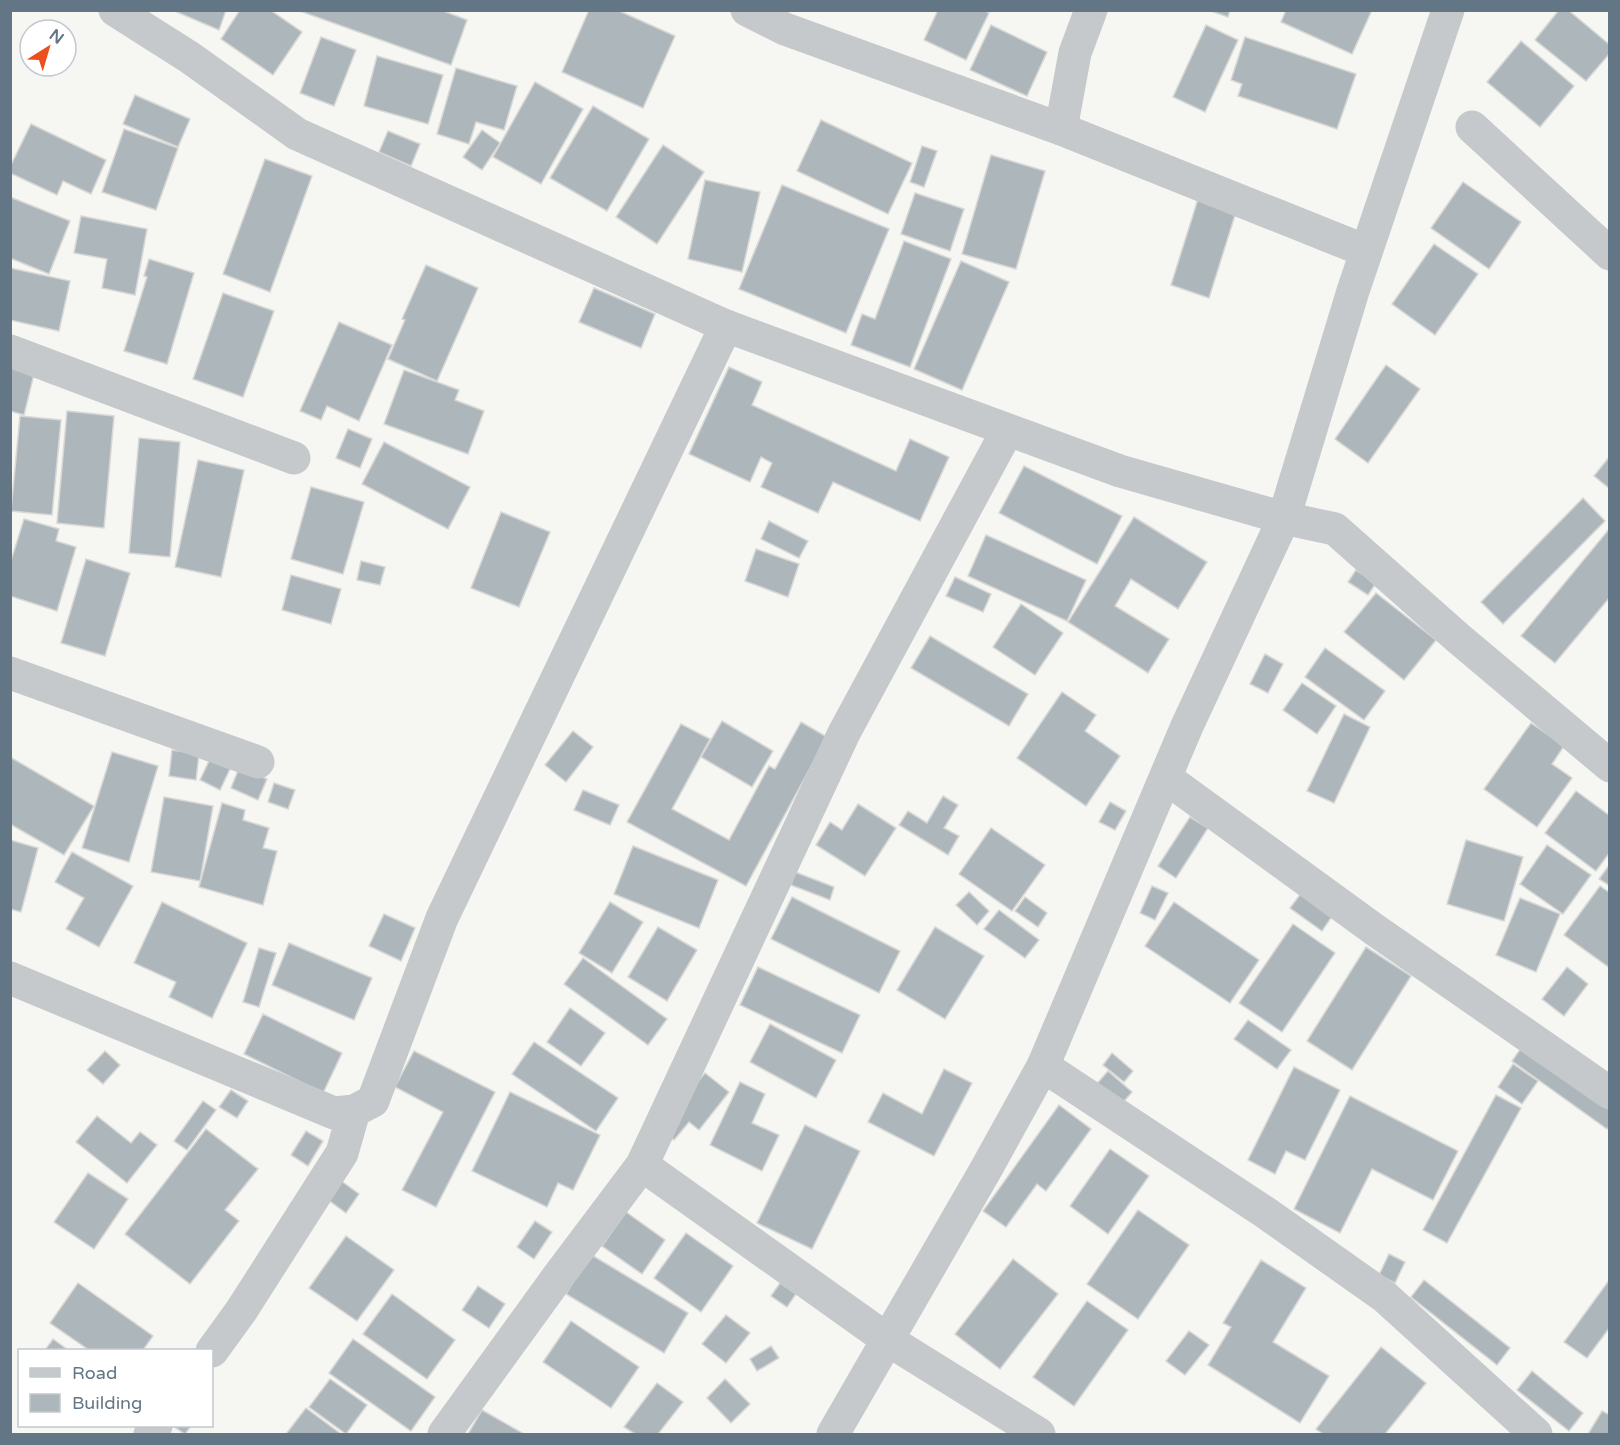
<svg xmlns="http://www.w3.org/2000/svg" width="1620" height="1445" font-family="'Varela Round',sans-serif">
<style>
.building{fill:#adb6bb;stroke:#d7d7d5;stroke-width:1.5}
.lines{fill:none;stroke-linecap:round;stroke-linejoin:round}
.minor{stroke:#c5c9cc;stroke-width:33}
</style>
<rect width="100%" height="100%" fill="#f6f6f2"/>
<g class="building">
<polygon points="172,10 226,10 219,30"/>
<polygon points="240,10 270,10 302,32 273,75 221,39"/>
<polygon points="297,10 441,10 467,20 451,65"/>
<polygon points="589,10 617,10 675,36 643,108 562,72"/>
<polygon points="938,10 984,10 989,13 966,60 924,40"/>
<polygon points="1208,10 1230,10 1228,17"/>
<polygon points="1286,10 1372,10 1352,54 1281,22"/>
<polygon points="1559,10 1568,10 1610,45 1610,53 1586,81 1535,40"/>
<polygon points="991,25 1047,52 1027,96 970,70"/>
<polygon points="1206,25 1238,40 1205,112 1173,97"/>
<polygon points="321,37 356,50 334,106 300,93"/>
<polygon points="1245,37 1356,74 1337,129 1238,96 1242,84 1231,80"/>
<polygon points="1521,41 1574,86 1540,127 1487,82"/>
<polygon points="377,56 443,75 428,124 364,106"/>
<polygon points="456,68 517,86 504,130 476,122 469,144 437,134"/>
<polygon points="535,82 583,109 541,184 493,157"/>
<polygon points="135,95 190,119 178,147 123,124"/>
<polygon points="593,106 649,139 607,211 550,178"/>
<polygon points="821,120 912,163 888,214 797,171"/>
<polygon points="31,124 106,160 91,194 63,181 57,195 10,173 10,167"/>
<polygon points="124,129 178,148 156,210 102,192"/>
<polygon points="482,130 500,143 482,170 463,157"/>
<polygon points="388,131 420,144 411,166 379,152"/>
<polygon points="663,145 704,172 657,244 616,217"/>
<polygon points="922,146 937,151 924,187 910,182"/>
<polygon points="991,155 1045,171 1016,269 962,254"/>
<polygon points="265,159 312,176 270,292 223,274"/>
<polygon points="705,180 760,192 742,272 688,259"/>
<polygon points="1463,182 1521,222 1489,269 1431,228"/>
<polygon points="782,185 889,229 846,333 739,289"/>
<polygon points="915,193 964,209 950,251 901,234"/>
<polygon points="10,197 70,221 49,274 10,258"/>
<polygon points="1198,199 1236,212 1209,298 1171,285"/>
<polygon points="81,216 147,229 135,295 102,288 107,259 74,253"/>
<polygon points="904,241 951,259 910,367 851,345 862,314 875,319"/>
<polygon points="1434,244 1478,274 1435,335 1392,304"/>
<polygon points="149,259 194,273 167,364 124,351 147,277 144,276"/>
<polygon points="961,261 1009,282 962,390 914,369"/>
<polygon points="426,265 478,288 437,381 388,359 405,320 402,319"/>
<polygon points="10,268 70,281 59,331 10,320"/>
<polygon points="594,288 655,314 641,348 579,322"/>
<polygon points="223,293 274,311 243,397 193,379"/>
<polygon points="339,322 392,345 359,421 327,406 321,420 300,411"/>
<polygon points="10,364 35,370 24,415 10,411"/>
<polygon points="1386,365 1420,389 1368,463 1335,439"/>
<polygon points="729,367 762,382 752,405 896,471 910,439 949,457 920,521 833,482 818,513 761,487 772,463 761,457 750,482 689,454"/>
<polygon points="404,370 459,390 455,400 484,411 468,454 384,424"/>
<polygon points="67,411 114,416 104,528 57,523"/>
<polygon points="20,416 61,420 52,515 11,511"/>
<polygon points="348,429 372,439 360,468 336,458"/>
<polygon points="139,438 180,442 170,557 129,553"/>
<polygon points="384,442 470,487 448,529 362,484"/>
<polygon points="1610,456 1610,489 1594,476"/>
<polygon points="198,460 244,470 221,577 175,567"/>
<polygon points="1024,466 1122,516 1097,564 999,513"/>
<polygon points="311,487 364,502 343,574 291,559"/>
<polygon points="1583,498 1605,521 1503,624 1481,602"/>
<polygon points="501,512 550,532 519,607 471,588"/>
<polygon points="1134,517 1207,562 1178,609 1131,579 1115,606 1169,639 1148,673 1068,622"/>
<polygon points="24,519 59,529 56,541 76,547 57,611 10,596 10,564"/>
<polygon points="769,521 808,541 799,558 761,539"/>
<polygon points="1610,528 1610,597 1555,663 1521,636"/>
<polygon points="986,535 1086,580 1067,621 968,576"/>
<polygon points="756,549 799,564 788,597 745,581"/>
<polygon points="86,559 130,573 105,656 61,643"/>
<polygon points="361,561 385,567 380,585 357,580"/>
<polygon points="1356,570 1376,583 1368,595 1348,582"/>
<polygon points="291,575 341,589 331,624 282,610"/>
<polygon points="955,577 991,594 983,612 946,596"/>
<polygon points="1376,593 1436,640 1404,680 1344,632"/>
<polygon points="1021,604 1063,633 1035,675 993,647"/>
<polygon points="930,636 1028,694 1009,726 911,668"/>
<polygon points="1325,648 1385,691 1364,720 1305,677"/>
<polygon points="1265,654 1283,664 1268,693 1250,684"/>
<polygon points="1302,683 1336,706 1317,734 1283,710"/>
<polygon points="1062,692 1096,715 1085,731 1120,756 1086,806 1017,758"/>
<polygon points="1344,714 1370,727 1334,803 1307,791"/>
<polygon points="722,721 773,751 752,787 701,757"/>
<polygon points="801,722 827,737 746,886 627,822 681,724 710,739 672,809 729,840 769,766 775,769"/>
<polygon points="1531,723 1564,746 1552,764 1572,778 1537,827 1484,789"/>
<polygon points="573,731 593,747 566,782 545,765"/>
<polygon points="172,750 199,754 196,780 169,776"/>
<polygon points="112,752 158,766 129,862 82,848"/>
<polygon points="10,757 94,806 64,855 10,824"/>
<polygon points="210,759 230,769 220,790 200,780"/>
<polygon points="239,768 267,779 258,800 231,788"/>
<polygon points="274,783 295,790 288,809 268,802"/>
<polygon points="583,790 619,805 610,825 574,810"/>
<polygon points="1576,791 1610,816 1610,852 1596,871 1545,833"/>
<polygon points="943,796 958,805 944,828 959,836 948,855 899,825 908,811 927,823"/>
<polygon points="164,797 213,806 200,881 151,872"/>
<polygon points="1110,802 1126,811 1115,830 1099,822"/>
<polygon points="222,803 245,810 243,820 269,828 263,848 277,851 263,905 199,887"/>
<polygon points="858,804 896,828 865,876 816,845 830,822 842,830"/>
<polygon points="1190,817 1208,828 1176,878 1158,866"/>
<polygon points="991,828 1045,865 1012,911 959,874"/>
<polygon points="10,840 38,848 21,912 10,909"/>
<polygon points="1466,840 1523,857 1504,921 1447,904"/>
<polygon points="1547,845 1591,875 1563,914 1520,884"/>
<polygon points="633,846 718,880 699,928 614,894"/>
<polygon points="72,852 133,886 99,947 66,929 84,898 55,882"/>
<polygon points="1610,864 1610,886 1599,879"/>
<polygon points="795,872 834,887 830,900 791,885"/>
<polygon points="1152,886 1168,893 1155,920 1140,913"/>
<polygon points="1600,886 1610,893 1610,968 1564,935"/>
<polygon points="969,892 989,911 977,925 956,905"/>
<polygon points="1302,892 1333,915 1322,931 1290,908"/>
<polygon points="792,897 900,951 879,993 771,939"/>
<polygon points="1025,897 1047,913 1038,927 1015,911"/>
<polygon points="1520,898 1560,914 1536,972 1496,955"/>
<polygon points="162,902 247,943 212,1018 169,997 176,982 134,963"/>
<polygon points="610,902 643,922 612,973 579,953"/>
<polygon points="1174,902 1259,960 1230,1003 1145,946"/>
<polygon points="999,910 1039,940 1025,958 984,929"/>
<polygon points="384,914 415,928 401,961 369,946"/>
<polygon points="1293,924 1335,953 1282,1032 1239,1003"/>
<polygon points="658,927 697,950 667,1001 628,977"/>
<polygon points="935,927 984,956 945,1019 897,990"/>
<polygon points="289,943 372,978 354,1020 272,985"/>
<polygon points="1366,947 1411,976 1352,1070 1307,1041"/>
<polygon points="259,948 276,953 259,1007 243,1002"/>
<polygon points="583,958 667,1019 648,1045 564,984"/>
<polygon points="758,967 860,1015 842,1053 740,1005"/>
<polygon points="1567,967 1588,984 1564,1016 1542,999"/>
<polygon points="570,1008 605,1033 581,1066 547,1042"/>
<polygon points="263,1014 342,1053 323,1093 244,1054"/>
<polygon points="1248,1020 1291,1050 1277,1069 1234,1039"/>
<polygon points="770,1024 836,1060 816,1098 750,1062"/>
<polygon points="1526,1041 1610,1101 1610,1126 1607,1129 1512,1061"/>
<polygon points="534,1042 618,1098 596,1131 512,1074"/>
<polygon points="105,1051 120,1065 103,1084 87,1070"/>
<polygon points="414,1051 495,1092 436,1207 402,1190 443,1112 395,1087"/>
<polygon points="1112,1053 1133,1071 1124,1082 1103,1065"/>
<polygon points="1513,1064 1538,1081 1522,1104 1498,1087"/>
<polygon points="1294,1067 1340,1090 1305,1160 1286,1151 1275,1174 1248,1160"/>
<polygon points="944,1069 972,1083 934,1156 868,1122 883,1093 922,1114"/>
<polygon points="1108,1071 1132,1092 1119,1107 1095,1086"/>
<polygon points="705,1073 729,1092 699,1130 689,1122 674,1140 665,1133 676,1109"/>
<polygon points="740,1082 765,1094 752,1123 779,1135 762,1171 710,1145"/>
<polygon points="231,1090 248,1101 237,1118 219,1107"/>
<polygon points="510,1092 600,1135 573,1190 558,1183 547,1207 472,1171"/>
<polygon points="1496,1095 1521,1108 1447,1243 1423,1230"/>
<polygon points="1350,1096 1458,1151 1433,1200 1372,1169 1340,1233 1294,1209"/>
<polygon points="203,1101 216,1110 187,1150 174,1141"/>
<polygon points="1059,1105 1091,1129 1046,1191 1037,1184 1006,1227 983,1211"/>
<polygon points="97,1116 131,1143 140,1132 157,1145 127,1183 76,1142"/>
<polygon points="805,1125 860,1151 812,1249 757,1223"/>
<polygon points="206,1129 258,1169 225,1210 239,1221 190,1284 125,1234"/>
<polygon points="306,1131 323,1141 308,1166 291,1155"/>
<polygon points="1110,1149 1149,1176 1108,1234 1070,1206"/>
<polygon points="88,1173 128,1199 94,1249 54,1222"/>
<polygon points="340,1180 359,1194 346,1213 327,1199"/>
<polygon points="1138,1210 1189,1245 1138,1319 1087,1284"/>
<polygon points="626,1212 665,1240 642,1274 602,1246"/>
<polygon points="535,1221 552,1232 534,1259 517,1247"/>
<polygon points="686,1233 733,1266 701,1312 654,1278"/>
<polygon points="346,1236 394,1270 357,1321 309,1288"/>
<polygon points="590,1254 688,1313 664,1353 566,1294"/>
<polygon points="1389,1254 1405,1262 1395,1283 1379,1275"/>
<polygon points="1013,1259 1058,1294 1000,1369 955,1334"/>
<polygon points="1261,1260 1306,1288 1273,1342 1329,1376 1300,1423 1208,1365 1231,1327 1223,1323"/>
<polygon points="1610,1279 1610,1327 1587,1358 1564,1342"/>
<polygon points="1424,1280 1510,1348 1497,1365 1411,1297"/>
<polygon points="78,1283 153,1336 143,1350 89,1350 50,1323"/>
<polygon points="780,1283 796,1294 787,1307 771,1296"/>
<polygon points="478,1286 505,1304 489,1328 462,1310"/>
<polygon points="392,1294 455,1340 427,1379 363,1334"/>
<polygon points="1087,1301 1128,1330 1074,1406 1033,1377"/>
<polygon points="726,1315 750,1333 726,1363 702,1344"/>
<polygon points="571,1321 639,1367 611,1408 543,1362"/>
<polygon points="1189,1331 1209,1345 1185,1375 1166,1361"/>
<polygon points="53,1339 68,1350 45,1350"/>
<polygon points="353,1339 435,1397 411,1431 329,1373"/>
<polygon points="771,1346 779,1358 757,1371 750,1359"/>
<polygon points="1381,1347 1426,1383 1385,1434 1323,1434 1316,1429"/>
<polygon points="1532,1371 1583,1413 1569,1431 1517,1390"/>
<polygon points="330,1379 367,1405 346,1434 309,1407"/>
<polygon points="725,1379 750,1404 731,1423 707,1398"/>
<polygon points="657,1383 683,1402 658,1434 635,1434 624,1427"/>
<polygon points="306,1408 341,1434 286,1434"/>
<polygon points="482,1410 524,1434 468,1434"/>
<polygon points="1602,1411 1610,1415 1610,1434 1588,1434"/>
<polygon points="173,1426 191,1426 185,1434"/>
</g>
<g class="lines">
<g class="minor">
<polyline points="115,10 189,57 297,134 726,326 1120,471 1284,518 1335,529 1458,638 1610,766"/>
<polyline points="747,10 785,29 1061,129 1366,251"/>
<polyline points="1472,127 1610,254"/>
<polyline points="1061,129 1075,53 1091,10"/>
<polyline points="10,351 294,458"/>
<polyline points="10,673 258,762"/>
<polyline points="1166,778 1375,930 1610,1093"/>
<polyline points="10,978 334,1113 354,1111 373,1101 442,918 726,326"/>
<polyline points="1043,1066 1266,1213 1385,1297 1536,1434"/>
<polyline points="642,1165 888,1340 1039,1434"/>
<polyline points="212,1351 241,1311 342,1153 354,1111"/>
<polyline points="150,1434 156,1426"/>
<polyline points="444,1434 557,1278 642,1165 844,733 1007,431"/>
<polyline points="833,1434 985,1171 1043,1066 1187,726 1284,518 1353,291 1448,10"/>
</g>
</g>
<rect width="1620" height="1445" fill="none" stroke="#637685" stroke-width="24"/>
<rect x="18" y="1349" width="195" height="78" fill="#ffffff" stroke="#c1c8ce" stroke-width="1.5"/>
<rect x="30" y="1368" width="30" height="9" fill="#c5c9cc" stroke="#c1c8ce" stroke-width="1.5"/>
<text x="72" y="1379" font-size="18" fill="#637685">Road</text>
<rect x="30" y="1394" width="30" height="18" fill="#adb6bb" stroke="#c1c8ce" stroke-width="1.5"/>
<text x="72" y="1409" font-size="18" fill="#637685">Building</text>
<g transform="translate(48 48) rotate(37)"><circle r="28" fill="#ffffff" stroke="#c1c8ce" stroke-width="1.5"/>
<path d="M0-4.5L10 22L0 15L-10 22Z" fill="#ec4e1c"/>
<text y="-9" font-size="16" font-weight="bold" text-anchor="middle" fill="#637685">N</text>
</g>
</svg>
